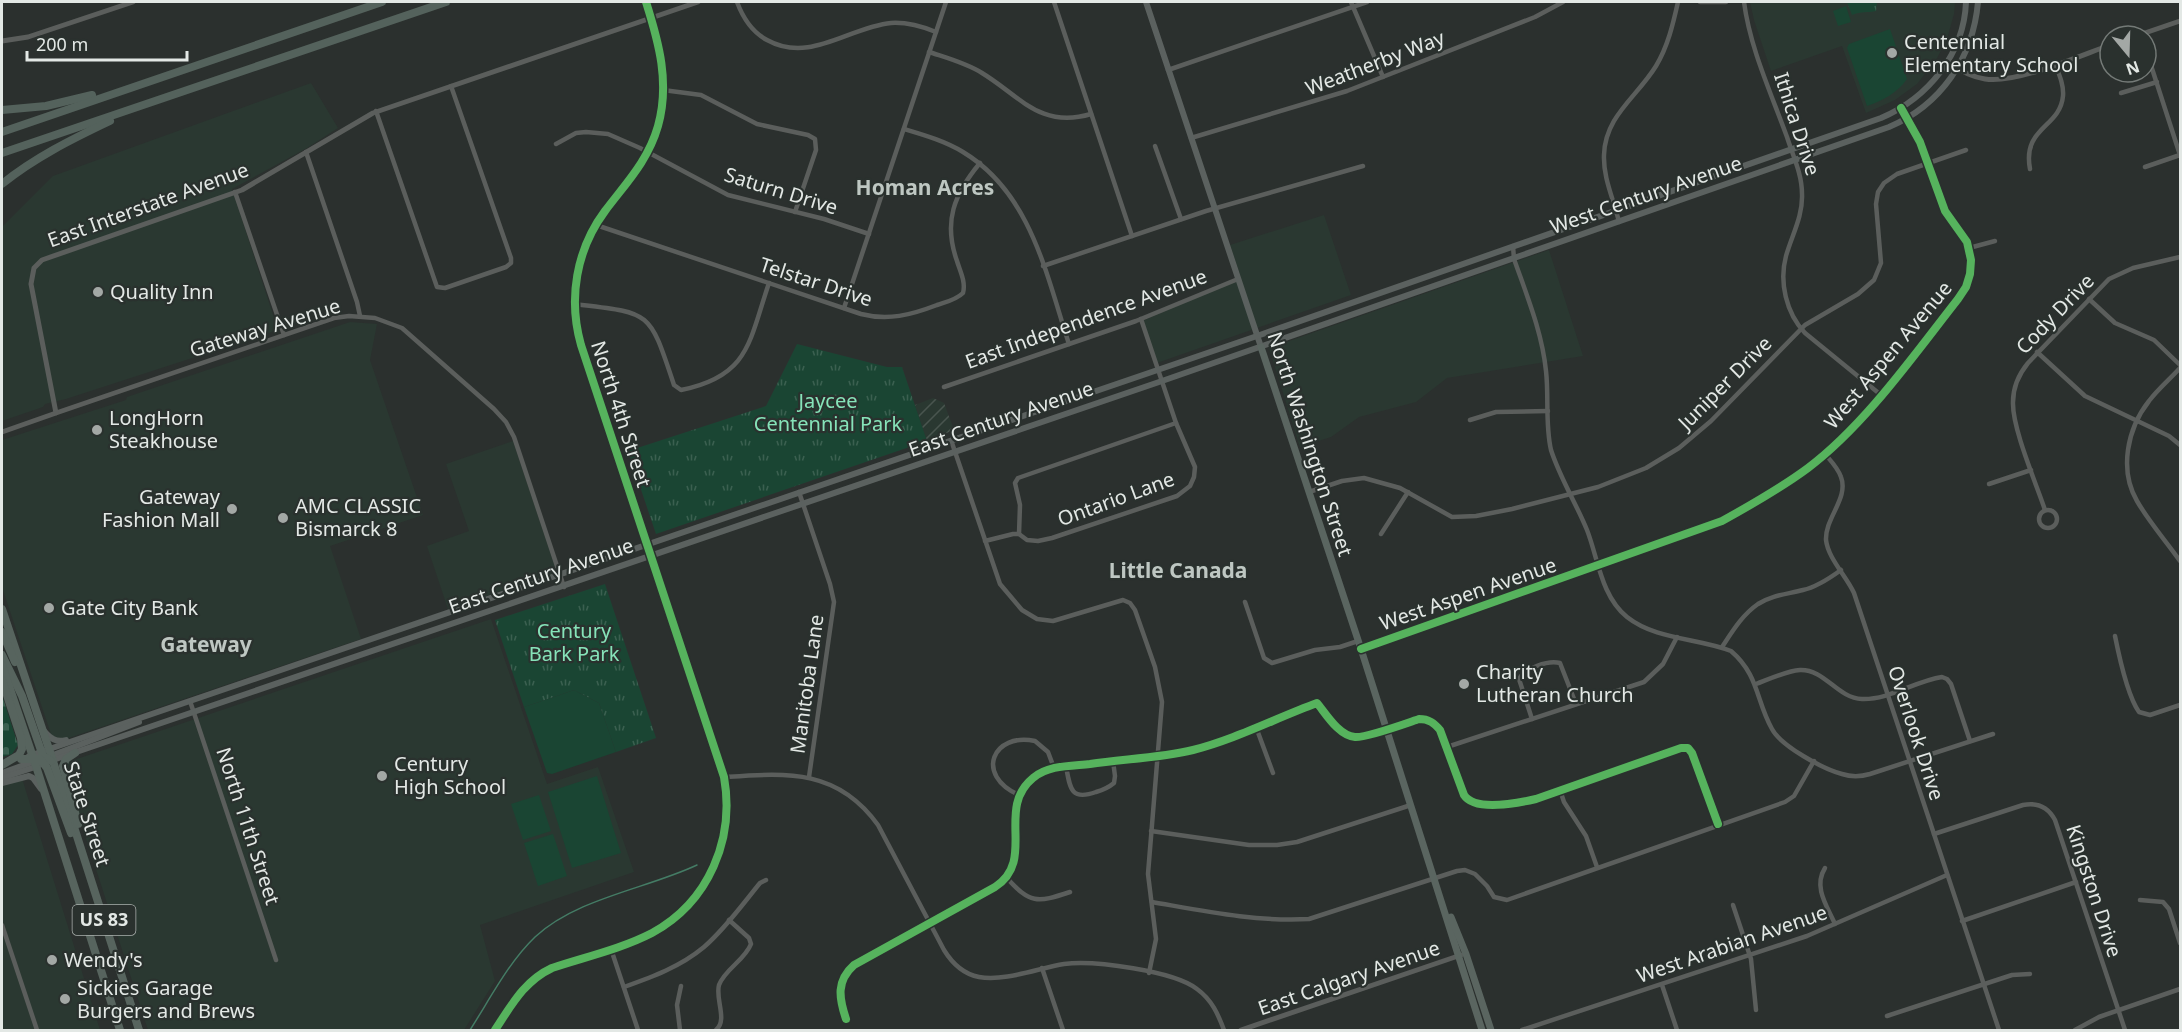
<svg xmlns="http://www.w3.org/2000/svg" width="2182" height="1032" font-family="'Noto Sans',sans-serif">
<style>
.built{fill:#2a3831}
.industrial{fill:url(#industrial-furrows)}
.grass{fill:#1a4533}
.cemetery{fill:url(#cemetery-stones)}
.park{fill:url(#park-tufts)}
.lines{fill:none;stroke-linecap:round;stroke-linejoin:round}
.stream{stroke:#447c65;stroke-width:1.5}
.minor{stroke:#5b5e5c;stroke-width:4.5}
.tertiary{stroke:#5b5e5c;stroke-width:5}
.secondary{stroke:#5b615f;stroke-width:6}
.primary{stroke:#5a6560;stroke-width:7}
.trunk{stroke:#57645e;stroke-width:8}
.motorway{stroke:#54625c;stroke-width:8}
.cycleway-casing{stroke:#2a312e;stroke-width:11}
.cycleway{stroke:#56b35d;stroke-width:8}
.poi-dot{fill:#a3a8a5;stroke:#2a312e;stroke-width:2}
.labels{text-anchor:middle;stroke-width:4.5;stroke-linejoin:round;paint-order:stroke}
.shield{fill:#2a312e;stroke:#acb1ae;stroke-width:1.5}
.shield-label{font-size:18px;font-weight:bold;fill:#e3e8e5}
.poi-label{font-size:20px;fill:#e3e8e5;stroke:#2a312e;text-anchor:start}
.street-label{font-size:20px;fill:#e3e8e5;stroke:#2a312e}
.park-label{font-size:20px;fill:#86e3b9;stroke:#2a312e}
.neighbourhood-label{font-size:21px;font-weight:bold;fill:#bec7c2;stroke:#2a312e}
</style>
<defs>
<pattern id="industrial-furrows" width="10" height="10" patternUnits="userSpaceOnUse" patternTransform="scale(1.5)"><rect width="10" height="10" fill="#2a3831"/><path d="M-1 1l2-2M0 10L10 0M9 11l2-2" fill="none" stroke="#49554f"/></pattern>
<pattern id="cemetery-stones" width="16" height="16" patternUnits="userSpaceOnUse" patternTransform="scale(1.5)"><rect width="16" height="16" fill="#1a4533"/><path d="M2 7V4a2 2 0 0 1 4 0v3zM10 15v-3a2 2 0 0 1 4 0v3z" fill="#3b6050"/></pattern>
<pattern id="park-tufts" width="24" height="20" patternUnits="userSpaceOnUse" patternTransform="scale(1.5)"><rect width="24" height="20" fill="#1a4533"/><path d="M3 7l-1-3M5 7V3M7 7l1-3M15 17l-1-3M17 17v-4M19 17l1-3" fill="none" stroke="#3b6050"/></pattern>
</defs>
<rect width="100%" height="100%" fill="#2b302e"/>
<g class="built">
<polygon points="1750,2 1955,2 1954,14 1947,39 1936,60 1917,84 1895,100 1866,113 1842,46 1771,71 1754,20"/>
<polygon points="311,83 338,128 307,148 232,189 278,330 66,399 45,404 43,407 2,421 2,227 53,176"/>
<polygon points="1324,215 1351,295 1154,364 1140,322 1241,278 1230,245"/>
<polygon points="1549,250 1583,356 1447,378 1416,402 1359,417 1331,437 1300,447 1269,348"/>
<polygon points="350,322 377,324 370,360 423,515 330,546 361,639 54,743 2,587 2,440 126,400 127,397"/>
<polygon points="513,441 557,572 448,609 427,546 469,531 446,464"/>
<polygon points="491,619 547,784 598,767 634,872 480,925 495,981 464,1030 148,1030 62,764"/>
<polygon points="21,775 100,1030 2,1030 2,782"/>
</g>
<polygon class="industrial" points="933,398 944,403 954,430 927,441 915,405"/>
<g class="grass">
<polygon points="1846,6 1851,22 1838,26 1833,11"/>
<path d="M1890,29l17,50c-10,14 -23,21 -40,27l-20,-58 2,-4z"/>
<polygon points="574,690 599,703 616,752 552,774 547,773 524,707"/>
<polygon points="597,776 621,853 572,868 548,792"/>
<polygon points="539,795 551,831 523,840 511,804"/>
<polygon points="553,834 567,876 538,886 524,843"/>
</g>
<polygon class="cemetery" points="2,695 18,745 12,754 2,757"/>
<g class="park">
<path d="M1847,2h30l-1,9c-8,2 -15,0 -24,4z"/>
<polygon points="797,344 887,367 902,367 927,441 656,534 628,451 766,406"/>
<polygon points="605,584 656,738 616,752 599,703 574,690 524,707 495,620"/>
</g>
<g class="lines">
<path class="stream" d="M470,1030c20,-31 38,-67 65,-93 42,-39 111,-48 162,-72"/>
<g class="minor">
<path d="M737,2c6,16 15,30 30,38 43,24 82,-13 124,-17 16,-1 30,3 45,9"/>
<polyline points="1054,2 1132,236"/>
<polyline points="1351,2 1383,77"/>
<polyline points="1700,2 1726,2"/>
<path d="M1744,2c6,46 27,91 43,135 6,19 15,37 15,57 1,22 -10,41 -16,62 -7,26 0,57 19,77l76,62"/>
<polyline points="2146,50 2180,155"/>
<path d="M929,52c18,6 37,11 53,21 38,23 58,56 109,41"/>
<polyline points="1168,70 1367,2"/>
<polyline points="663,90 701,95 757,124 808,135 815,139 816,150 795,212"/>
<polyline points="2121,93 2157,82"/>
<polyline points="376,111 437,287 445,288 506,267 511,263 511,258 451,86"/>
<path d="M904,129c20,6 41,12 59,23 68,41 83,122 106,192"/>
<polyline points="1191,138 1347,91 1535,17 1563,2"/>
<polyline points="556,144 576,133 586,132 608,134 640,148 728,195 824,219 869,234"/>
<polyline points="1155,146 1181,219"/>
<polyline points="306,152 357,302 360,316"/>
<polyline points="2145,167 2180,155"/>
<path d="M2030,169c-8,-42 30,-41 33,-73 1,-11 -4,-22 -8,-32"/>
<polyline points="235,192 284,335"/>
<path d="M1619,222c-5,-22 -16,-44 -15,-67 1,-39 33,-58 52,-89 12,-20 17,-42 22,-64"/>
<path d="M596,225l265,89c27,7 50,1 76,-9 9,-3 19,-5 26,-12 3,-11 -3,-22 -6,-32 -14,-39 -3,-67 23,-98"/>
<path d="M1513,246l1,13c13,37 28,73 32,112 3,26 -1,53 5,79 9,28 25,53 36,80 11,28 14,66 40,87 29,23 71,21 104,34 28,24 25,50 41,78 9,17 51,40 70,45 9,3 18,3 28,0l123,-40"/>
<polyline points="1969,248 1995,241"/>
<polyline points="1043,266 1206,211 1363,166"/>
<polyline points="2089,299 2115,323 2154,340 2180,365"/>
<path d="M574,304c78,9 75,6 100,81l7,5c69,-14 68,-49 88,-107"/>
<polyline points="844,308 946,2"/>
<polyline points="2037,352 2085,396 2169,436 2180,445"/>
<path d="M2180,368c-10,11 -22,21 -31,33 -22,28 -30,69 -12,100 12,21 29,40 43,60"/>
<polyline points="944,387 1136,321 1238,279"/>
<polyline points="56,413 334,318 349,316 375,318 402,328 494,409 506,422 514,437 564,587"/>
<polyline points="1470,420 1496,412 1548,411"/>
<polyline points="951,440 1000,584 1022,610 1037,619 1053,621 1123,600 1130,603 1135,610 1155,667 1162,702 1148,874 1156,939 1149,973"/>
<path d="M1825,454c6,7 13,14 16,23 8,21 -16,41 -15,63 2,18 20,36 28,53l145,437"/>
<polyline points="1989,484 2031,470"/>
<polyline points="799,492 830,584 834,602 809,777"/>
<polyline points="1309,492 1342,481 1364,478 1400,488 1452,517 1476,516 1512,509 1598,487 1646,468 1679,448 1711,421 1805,325 1858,294 1874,280 1881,263 1876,204 1878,192 1884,183 1897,174 1966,150"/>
<path d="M2045,510c-9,-27 -33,-82 -32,-108 0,-15 6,-28 15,-39l81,-84 24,-11 47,-11"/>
<circle cx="2048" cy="519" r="9"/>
<polyline points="1019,534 1020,505 1015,483 1018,478 1176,423"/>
<polyline points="1381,534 1408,492"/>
<polyline points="985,541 1013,534 1019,534 1027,540 1038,541 1052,538 1177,496 1190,486 1194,477 1195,467 1176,423 1141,319"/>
<polyline points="1245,602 1264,658 1272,663 1315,650 1340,647 1358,641"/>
<path d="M2115,636c4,20 12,59 24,76l11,3 30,-10"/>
<path d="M1722,647c10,-15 20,-32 36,-43 14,-9 30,-10 45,-14 14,-3 27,-12 38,-20"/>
<path d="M1361,649l361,-128c29,-16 59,-33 86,-53 57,-43 106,-113 150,-169l8,-12 4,-13 1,-14 -4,-18 -22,-31 -25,-69 -19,-34"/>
<path d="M1756,684c13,-5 30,-13 44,-14 25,-1 37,28 62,29 27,1 53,-18 80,-22l5,2 4,5 19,57"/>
<polyline points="190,701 276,960"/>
<path d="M1532,719l-13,-40c6,-11 29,-19 41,-16l16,41"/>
<polyline points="1256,727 1273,773"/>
<polyline points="1447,747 1644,682 1663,664 1677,637"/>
<path d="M1066,766c4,23 5,35 30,26 7,-2 12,-4 18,-9l1,-7 -2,-15"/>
<path d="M724,777c62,-4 113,-9 154,48l66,125c8,13 19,24 35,27 25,5 60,-9 85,-13 30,-4 110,7 133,25 15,11 21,25 27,41"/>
<polyline points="1560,790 1564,802 1586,836 1597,867"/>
<path d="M1019,795c-45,-20 -26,-63 16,-54l13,11 6,16"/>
<polyline points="1151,831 1249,845 1277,845 1297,842 1411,805"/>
<path d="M1934,834l89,-29c15,-3 25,2 32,15l70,210"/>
<path d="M1825,868c-12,19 2,38 10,56"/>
<path d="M1006,877c24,27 31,26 64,15"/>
<polyline points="2140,900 2163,902 2169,909 2180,943"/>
<path d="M1152,902c52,9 104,20 157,17l148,-48 8,-1 10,4 12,12 7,11 13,3 278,-98 9,-6 20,-35"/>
<polyline points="1733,905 1751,959 1756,1010"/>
<polyline points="1962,921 2076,882"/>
<polyline points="2,925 37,1030"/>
<polyline points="611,949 638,1030"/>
<polyline points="1042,968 1063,1030"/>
<polyline points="1662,985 1677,1030"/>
<path d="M624,987c28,-10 56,-20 80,-40 21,-18 38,-42 56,-64l6,-3"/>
<polyline points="1887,1016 2012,975 2030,974"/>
<path d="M846,1019c-7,-21 -10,-38 8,-54l141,-78c42,-27 0,-78 38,-109 15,-13 38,-12 57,-14 34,-5 70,-6 103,-14 43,-11 83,-32 124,-47 9,11 22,33 38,34 11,1 52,-14 64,-18 10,0 15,4 21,11l24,65c11,17 54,8 72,4l145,-51h7l4,5 26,71"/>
<polyline points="680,1030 677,1005 681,986"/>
<path d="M716,1030c12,-10 -1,-31 3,-45 6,-16 26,-25 32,-41l-2,-6 -20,-18"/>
<polyline points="1522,1030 1807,936 1947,875"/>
<polyline points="2075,1030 2099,1017 2180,989"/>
</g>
<g class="tertiary">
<polyline points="2136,36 2180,21"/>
<polyline points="2,41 28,37 133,2"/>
<path d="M1948,62c11,8 23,15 37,17 31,5 94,-23 125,-34"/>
<polyline points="2,432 56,413 31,284 34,268 42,260 242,190 373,113 698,2"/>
<path d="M495,1030c16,-24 29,-49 57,-62 33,-11 69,-19 100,-35 57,-31 83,-94 72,-156l-143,-432c-13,-46 -5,-95 24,-134 21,-28 43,-50 53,-85 12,-43 1,-83 -12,-124"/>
<polyline points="1241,1030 1461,955"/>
</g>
<g class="secondary">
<polyline points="1146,2 1261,347"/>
<path d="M44,731c6,7 12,12 22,9"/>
<path d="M29,756l1228,-420 624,-218c47,-20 83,-64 85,-116"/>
<polyline points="48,757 139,722"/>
<path d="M50,761l1112,-380 727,-254c52,-22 84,-69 89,-125"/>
<polyline points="2,773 38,760"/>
<polyline points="2,778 38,766"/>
<polyline points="2,783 29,776 33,778 41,789"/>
</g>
<g class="primary">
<polyline points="1261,347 1361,649 1482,1030"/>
<polyline points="1451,917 1466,954 1491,1030"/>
</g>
<g class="trunk">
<polyline points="2,609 51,755 139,1030"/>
<polyline points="2,632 15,662"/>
<polyline points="2,655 22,696 43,756 51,761"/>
<polyline points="2,665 36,766 120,1030"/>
<polyline points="2,680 21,738 22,749 19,755 2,765"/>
<polyline points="75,753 66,759 63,766 78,824"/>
<polyline points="21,759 40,759 47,768 71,833"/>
</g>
<g class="motorway">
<polyline points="2,110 46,106 92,95"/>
<polyline points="2,132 382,2"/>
<polyline points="2,153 446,2"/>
<path d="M2,184c32,-26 70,-45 108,-63"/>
</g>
<g class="cycleway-casing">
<g id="cycleway">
<path d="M1361,649l361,-128c29,-16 59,-33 86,-53 57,-43 106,-113 150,-169l8,-12 4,-13 1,-14 -4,-18 -22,-31 -25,-69 -19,-34"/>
<path d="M846,1019c-7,-21 -10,-38 8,-54l141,-78c42,-27 0,-78 38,-109 15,-13 38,-12 57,-14 34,-5 70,-6 103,-14 43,-11 83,-32 124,-47 9,11 22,33 38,34 11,1 52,-14 64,-18 10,0 15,4 21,11l24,65c11,17 54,8 72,4l145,-51h7l4,5 26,71"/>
<path d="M495,1030c16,-24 29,-49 57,-62 33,-11 69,-19 100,-35 57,-31 83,-94 72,-156l-143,-432c-13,-46 -5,-95 24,-134 21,-28 43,-50 53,-85 12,-43 1,-83 -12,-124"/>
</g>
</g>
<use href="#cycleway" class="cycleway"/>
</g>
<g class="poi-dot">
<circle cx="1892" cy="53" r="6"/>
<circle cx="98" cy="292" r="6"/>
<circle cx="97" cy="430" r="6"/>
<circle cx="232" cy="509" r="6"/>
<circle cx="283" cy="518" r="6"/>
<circle cx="49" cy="608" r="6"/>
<circle cx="1464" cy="684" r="6"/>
<circle cx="382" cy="776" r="6"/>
<circle cx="52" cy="960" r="6"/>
<circle cx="65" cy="999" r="6"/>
</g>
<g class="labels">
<rect class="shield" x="72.5" y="905" width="63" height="30" rx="4.5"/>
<g class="shield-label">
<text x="104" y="926">US 83</text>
</g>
<g class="poi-label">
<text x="1904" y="49">Centennial<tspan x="1904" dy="23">Elementary School</tspan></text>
<text x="110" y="299">Quality Inn</text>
<text x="109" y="425">LongHorn<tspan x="109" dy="23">Steakhouse</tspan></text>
<text x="220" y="504" text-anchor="end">Gateway<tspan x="220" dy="23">Fashion Mall</tspan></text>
<text x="295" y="513">AMC CLASSIC<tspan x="295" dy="23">Bismarck 8</tspan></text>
<text x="61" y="615">Gate City Bank</text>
<text x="1476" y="679">Charity<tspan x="1476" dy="23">Lutheran Church</tspan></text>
<text x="394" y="771">Century<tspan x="394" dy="23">High School</tspan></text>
<text x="64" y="967">Wendy's</text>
<text x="77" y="995">Sickies Garage<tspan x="77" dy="23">Burgers and Brews</tspan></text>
</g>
<g class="street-label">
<text transform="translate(1375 63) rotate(-21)" y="7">Weatherby Way</text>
<text transform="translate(1797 124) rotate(72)" y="7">Ithica Drive</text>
<text transform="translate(781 191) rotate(17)" y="7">Saturn Drive</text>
<text transform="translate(1646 195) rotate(-19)" y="7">West Century Avenue</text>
<text transform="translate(148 205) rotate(-20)" y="7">East Interstate Avenue</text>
<text transform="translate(816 282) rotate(18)" y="7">Telstar Drive</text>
<text transform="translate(2055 314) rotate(-46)" y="7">Cody Drive</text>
<text transform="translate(1086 319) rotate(-20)" y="7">East Independence Avenue</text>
<text transform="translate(265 328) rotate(-17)" y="7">Gateway Avenue</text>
<text transform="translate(1888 355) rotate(-50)" y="7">West Aspen Avenue</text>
<text transform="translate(1725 383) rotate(-45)" y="7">Juniper Drive</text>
<text transform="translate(621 414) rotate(72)" y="7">North 4th Street</text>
<text transform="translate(1001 419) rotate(-19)" y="7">East Century Avenue</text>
<text transform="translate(1310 444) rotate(72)" y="7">North Washington Street</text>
<text transform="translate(1116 499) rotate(-20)" y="7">Ontario Lane</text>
<text transform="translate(541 576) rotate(-19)" y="7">East Century Avenue</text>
<text transform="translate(1468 594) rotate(-19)" y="7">West Aspen Avenue</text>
<text transform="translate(807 684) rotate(-82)" y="7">Manitoba Lane</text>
<text transform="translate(1916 733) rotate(72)" y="7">Overlook Drive</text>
<text transform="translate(87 814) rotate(72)" y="7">State Street</text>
<text transform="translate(248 826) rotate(72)" y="7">North 11th Street</text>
<text transform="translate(2094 891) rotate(72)" y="7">Kingston Drive</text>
<text transform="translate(1732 944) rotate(-19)" y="7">West Arabian Avenue</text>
<text transform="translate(1349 978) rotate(-19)" y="7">East Calgary Avenue</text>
</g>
<g class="park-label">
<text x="828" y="408">Jaycee<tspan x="828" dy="23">Centennial Park</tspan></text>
<text x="574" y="638">Century<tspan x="574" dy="23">Bark Park</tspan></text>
</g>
<g class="neighbourhood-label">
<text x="925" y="195">Homan Acres</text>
<text x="1178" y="578">Little Canada</text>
<text x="206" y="652">Gateway</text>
</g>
</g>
<rect width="2182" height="1032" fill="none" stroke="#e3e8e5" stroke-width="6"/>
<g transform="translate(2128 54) rotate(161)"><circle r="28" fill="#2a312e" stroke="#747a77" stroke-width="1.5"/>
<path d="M0-4.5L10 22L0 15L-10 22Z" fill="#a3a8a5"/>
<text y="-9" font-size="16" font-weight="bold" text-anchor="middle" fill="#e3e8e5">N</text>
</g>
<path d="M27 51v9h160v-9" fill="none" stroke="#e3e8e5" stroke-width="3"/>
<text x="36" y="51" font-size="18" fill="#e3e8e5" stroke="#2a312e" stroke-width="4.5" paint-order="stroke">200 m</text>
</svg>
